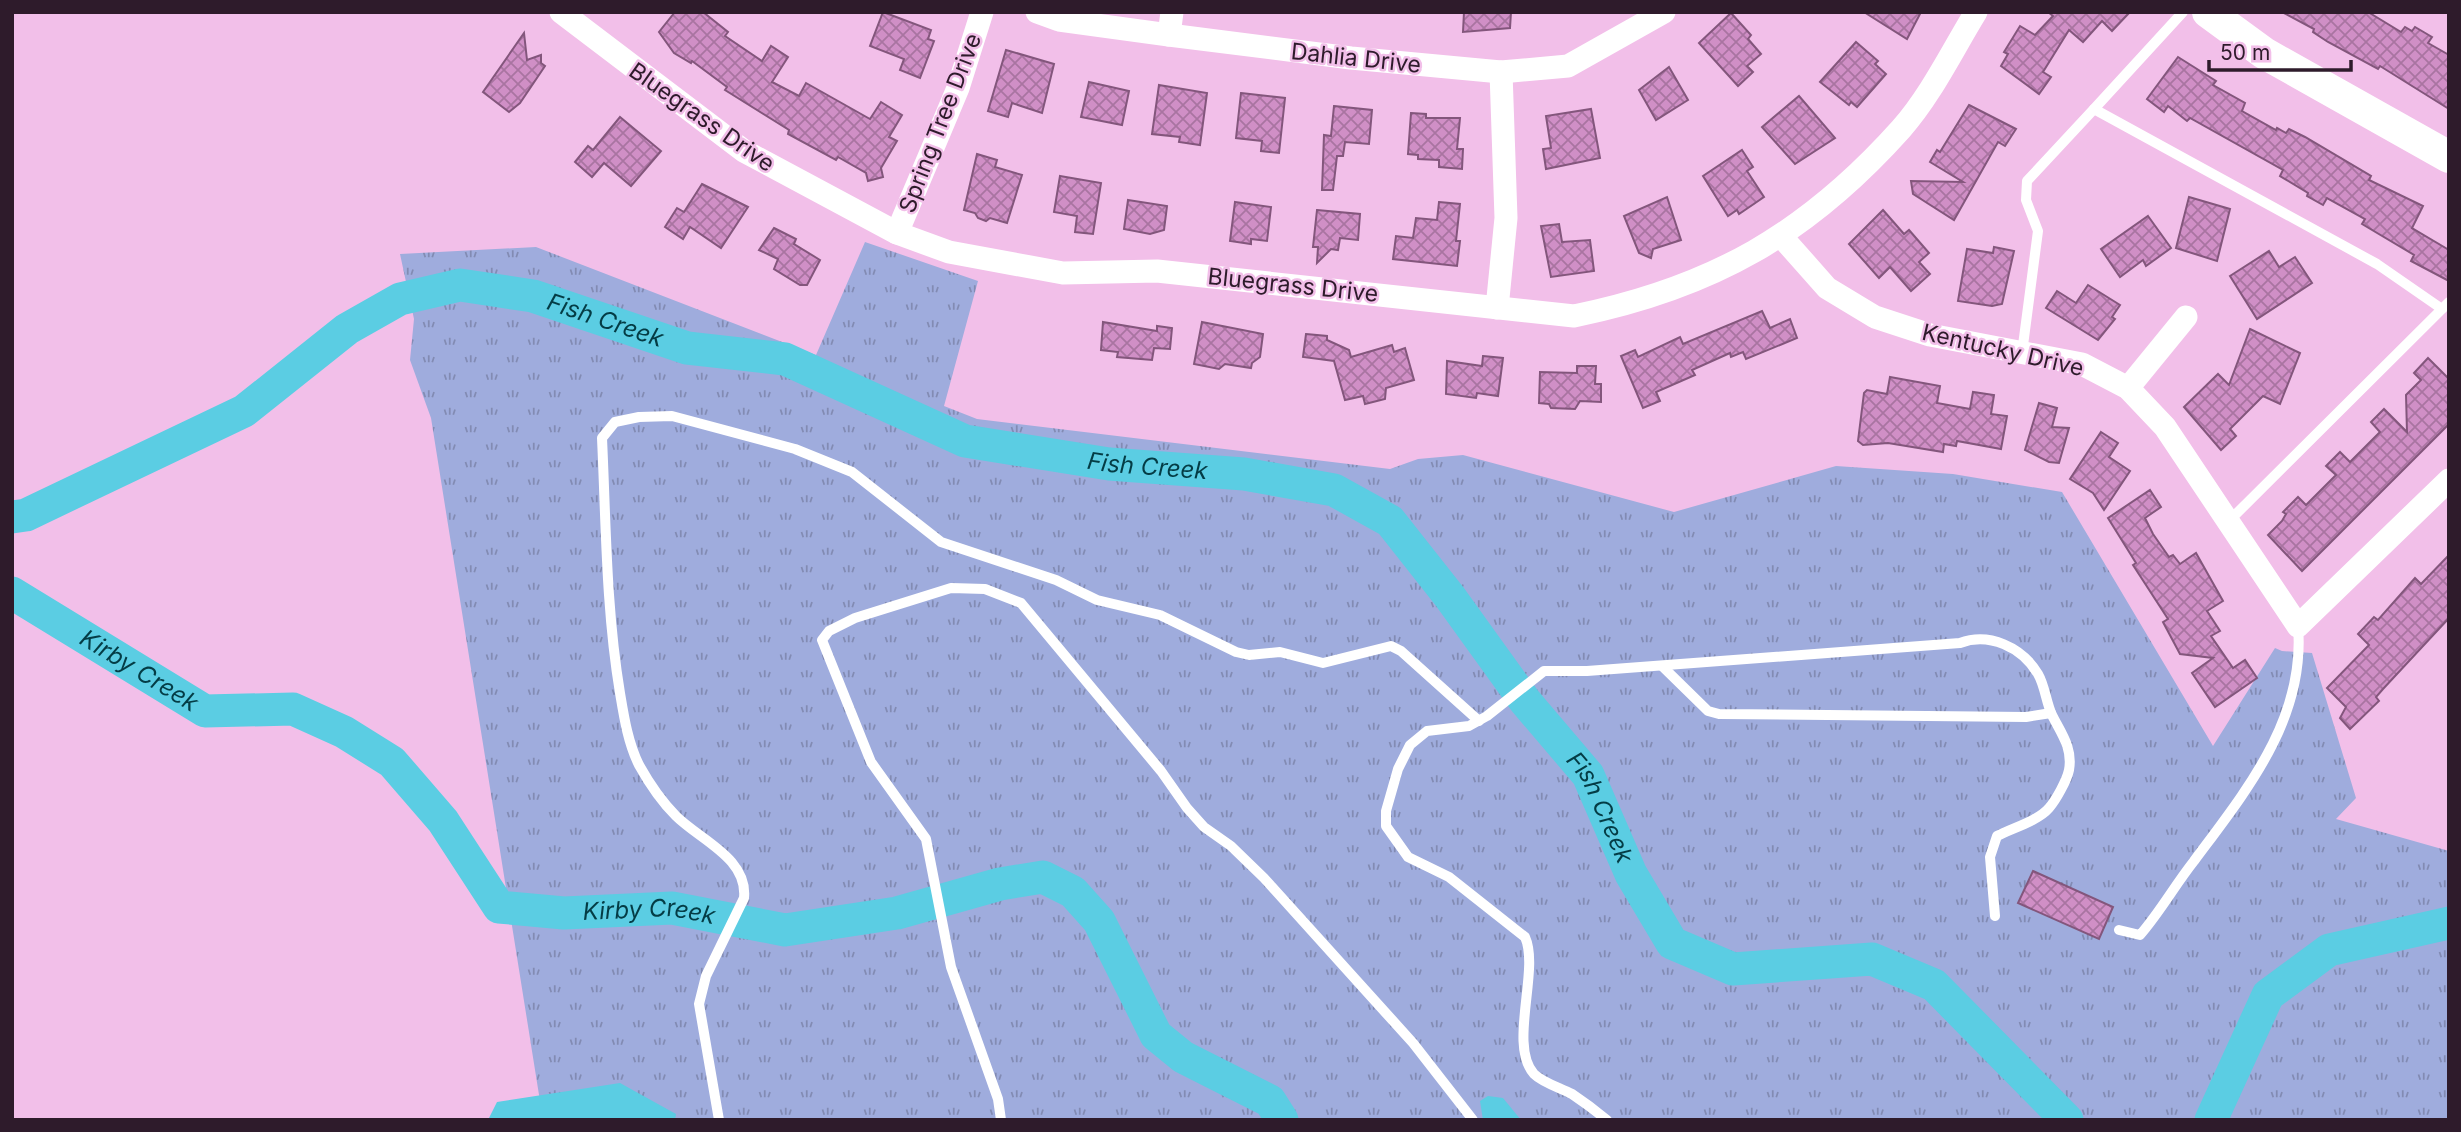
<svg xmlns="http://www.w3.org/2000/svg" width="2461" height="1132" font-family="Inter,sans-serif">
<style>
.grass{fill:url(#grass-tufts)}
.water{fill:#5bcde3}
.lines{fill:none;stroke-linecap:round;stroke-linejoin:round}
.stream{stroke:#5bcde3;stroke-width:5}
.river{stroke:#5bcde3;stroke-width:33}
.building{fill:url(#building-cross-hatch);stroke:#83567c;stroke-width:2}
.lane{stroke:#fff;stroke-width:10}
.street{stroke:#fff;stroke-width:23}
.secondary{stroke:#fff;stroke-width:32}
.labels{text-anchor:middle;stroke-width:5;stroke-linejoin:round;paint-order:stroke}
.street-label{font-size:23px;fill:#2e1b2b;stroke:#f2bfe9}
.water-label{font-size:24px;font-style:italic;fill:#043c45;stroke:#f2bfe9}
</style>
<defs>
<pattern id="grass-tufts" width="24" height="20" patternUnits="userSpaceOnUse" patternTransform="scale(1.75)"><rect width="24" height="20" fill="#9facdd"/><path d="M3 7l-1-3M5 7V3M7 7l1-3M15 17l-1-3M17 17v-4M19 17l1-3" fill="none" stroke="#828bb3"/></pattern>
<pattern id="building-cross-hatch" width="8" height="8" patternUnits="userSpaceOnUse" patternTransform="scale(1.75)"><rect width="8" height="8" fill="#d08fc6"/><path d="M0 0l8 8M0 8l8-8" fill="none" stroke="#a974a1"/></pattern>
</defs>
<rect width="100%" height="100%" fill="#f2bfe9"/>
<polygon class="grass" points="865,242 978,281 944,406 977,419 1390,469 1418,459 1463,455 1674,512 1836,466 1953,474 2062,492 2213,746 2275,648 2282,651 2312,653 2356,798 2336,819 2449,851 2449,1120 543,1120 431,418 410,360 414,319 400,254 536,247 816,355"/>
<g class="water">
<polygon points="620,1083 676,1114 675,1120 488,1120 497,1102"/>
<polygon points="1488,1096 1503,1098 1521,1120 1483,1120 1480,1101"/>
</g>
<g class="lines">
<polyline class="stream" points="2213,1118 2214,1120"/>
<g class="river">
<path id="s1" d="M12,517l14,-2 218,-104 103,-82 53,-30 60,-14 73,11 154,52 98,11 180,82 144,23 135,10 90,16 56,31 60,76 75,104 63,74 43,99 41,69 61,26 139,-10 62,26 133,135"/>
<path id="s2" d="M12,593l193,118 88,-2 51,23 48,30 51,59 56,86 65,6 108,-5 113,22 112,-17 103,-29 43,-7 30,15 26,29 57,114 27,22 87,44 12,19"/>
<polyline points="2211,1120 2268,995 2329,950 2449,923"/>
</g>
</g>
<g class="building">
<polygon points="675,12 703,12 728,32 725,36 762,61 771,46 788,57 772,82 799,96 806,83 870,119 881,102 902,115 889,137 897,141 881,168 883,177 868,181 866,173 838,157 836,160 788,134 789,130 725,90 727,87 692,61 691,63 674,53 659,32"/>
<polygon points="883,12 931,30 928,39 934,41 920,78 900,70 904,59 870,46"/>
<polygon points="1464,12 1511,12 1510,28 1463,32"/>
<polygon points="1864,12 1921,12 1907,39"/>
<polygon points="2048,12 2130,12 2112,31 2102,21 2083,42 2069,30 2043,72 2051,77 2039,94 2001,66 2008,54 2004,52 2020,26 2035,35 2053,16"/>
<polygon points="2282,12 2368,12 2401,32 2405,27 2412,31 2415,27 2432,37 2428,43 2449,55 2449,109 2380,66 2378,69 2328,42 2313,32 2314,29"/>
<polygon points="1731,13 1751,35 1748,39 1761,54 1747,66 1753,72 1738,86 1699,43"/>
<polygon points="524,33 527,60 541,55 541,63 545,66 520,103 509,112 483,92"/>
<polygon points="1856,42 1878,61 1875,64 1886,74 1857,107 1851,102 1849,105 1820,82"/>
<polygon points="1006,50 1054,64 1042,113 1012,103 1008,117 988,111"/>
<polygon points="2178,57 2216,81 2213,85 2245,103 2242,111 2276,130 2277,128 2286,133 2289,129 2305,137 2371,176 2369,180 2423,206 2412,228 2449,250 2449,281 2411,261 2414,255 2362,224 2365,219 2327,198 2323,205 2307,196 2308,193 2280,176 2283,170 2190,118 2187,121 2168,106 2164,112 2147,99"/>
<polygon points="1669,67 1688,100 1656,120 1639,90"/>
<polygon points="1089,82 1129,91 1122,125 1081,117"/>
<polygon points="1159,85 1207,93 1200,145 1179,142 1180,137 1152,134"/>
<polygon points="1241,93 1285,98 1279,153 1261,151 1262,141 1236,138"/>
<polygon points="1799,96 1835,138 1795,164 1762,127"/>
<polygon points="1969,105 2016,129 2005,146 1998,142 1954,220 1913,194 1911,181 1963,182 1930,162 1937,150 1940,152"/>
<polygon points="1334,106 1372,110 1369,144 1345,142 1343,156 1337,156 1333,190 1322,190 1324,135 1331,136"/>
<polygon points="1591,109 1600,158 1546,169 1543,149 1551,148 1546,116"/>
<polygon points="1411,113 1426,114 1426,118 1460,118 1457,149 1463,149 1462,169 1439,167 1439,160 1418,159 1418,155 1408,154"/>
<polygon points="620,117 661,151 631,186 604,163 592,177 575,162 588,146 593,150"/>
<polygon points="1742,150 1753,167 1747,171 1764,197 1739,214 1737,210 1728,216 1703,176"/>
<polygon points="977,154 997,160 995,167 1022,175 1007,223 990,218 986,221 978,218 975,213 964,210"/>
<polygon points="1060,176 1101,183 1093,234 1075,232 1077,216 1054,212"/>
<polygon points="702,184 748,207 721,248 690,227 683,239 665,227 677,208 684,212"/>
<polygon points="1667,197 1681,240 1653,249 1651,258 1639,253 1624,216"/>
<polygon points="2189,197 2230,209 2217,261 2176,248"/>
<polygon points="1128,200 1167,206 1164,230 1150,234 1124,229"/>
<polygon points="1235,202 1271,207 1267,241 1251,239 1251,244 1230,241"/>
<polygon points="1439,202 1460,204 1456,241 1460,241 1457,266 1393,259 1396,236 1413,238 1416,218 1437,220"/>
<polygon points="1317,210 1360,214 1358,240 1340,238 1338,250 1331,249 1317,263 1318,247 1313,247"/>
<polygon points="1883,210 1904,234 1909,230 1929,253 1919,262 1930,274 1911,291 1890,267 1879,278 1849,244"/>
<polygon points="2148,216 2171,248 2146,266 2143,260 2120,277 2101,249"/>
<polygon points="1559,224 1562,242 1590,240 1594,271 1551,277 1541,226"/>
<polygon points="774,228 796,239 794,244 820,260 807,285 800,285 774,269 778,259 759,250"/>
<polygon points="1994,247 2014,251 2002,304 1992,306 1958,301 1967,249 1993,253"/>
<polygon points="2269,251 2279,267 2295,257 2312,283 2257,319 2230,276"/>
<polygon points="2088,285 2120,305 2112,317 2115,319 2098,340 2046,308 2057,291 2076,303"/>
<polygon points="1762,311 1770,328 1790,319 1797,338 1746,359 1743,352 1731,357 1730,353 1692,370 1695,375 1656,392 1660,401 1643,408 1621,356 1635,350 1638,357 1680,337 1683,344"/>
<polygon points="1103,322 1157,331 1157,326 1172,328 1170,349 1154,348 1152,360 1117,357 1118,352 1101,350"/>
<polygon points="1202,322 1263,334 1260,357 1252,363 1251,368 1225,364 1219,369 1194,364"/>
<polygon points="2250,329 2300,353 2280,404 2263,396 2230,429 2236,436 2221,450 2184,407 2218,374 2229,385"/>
<polygon points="1306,334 1327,336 1327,340 1349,350 1351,357 1392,345 1394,352 1405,348 1414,380 1386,388 1385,399 1365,404 1363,396 1345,400 1334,361 1303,357"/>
<polygon points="1483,356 1503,358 1498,396 1477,393 1476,398 1446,394 1447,361 1482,366"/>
<polygon points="2428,358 2449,379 2449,424 2302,571 2268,535 2282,521 2286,514 2283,512 2298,497 2306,505 2336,475 2326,466 2340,452 2350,462 2380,432 2371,422 2384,409 2407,432 2406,395 2421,380 2414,373"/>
<polygon points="1577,366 1596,366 1595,384 1601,384 1601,402 1580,401 1575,409 1551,408 1549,404 1539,403 1540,372 1577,373"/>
<polygon points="1890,377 1940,386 1937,403 1970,409 1973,392 1994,395 1991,414 2007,416 2001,449 1957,441 1956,446 1944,444 1943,452 1888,443 1863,445 1858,441 1864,393 1867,390 1887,394"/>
<polygon points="2039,403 2057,408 2052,427 2069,428 2059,463 2049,462 2025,450"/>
<polygon points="2101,432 2118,443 2109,457 2130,471 2104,510 2093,493 2070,479"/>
<polygon points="2150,490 2161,507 2145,518 2153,534 2169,557 2173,555 2180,564 2196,553 2223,601 2207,611 2220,631 2211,636 2233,668 2245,660 2257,678 2215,707 2192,673 2213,658 2180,654 2163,622 2168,619 2133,565 2136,563 2108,518"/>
<polygon points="2449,555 2449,618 2383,689 2376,697 2379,701 2350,729 2340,718 2346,707 2327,688 2369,645 2358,634 2374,617 2378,620 2415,578 2421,584"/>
<polygon points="2033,871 2113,907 2099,939 2018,903"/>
</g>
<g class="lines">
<g class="lane">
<polyline points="2183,12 2094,109 2377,264 2442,309"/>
<polyline points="2022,353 2038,231 2026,200 2027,181 2094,109"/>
<polyline points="2229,521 2449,302"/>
<polyline points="1662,666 1708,711 1719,714 2026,717 2051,713"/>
<path d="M2119,930l21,5c20,-23 35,-50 54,-74 52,-70 112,-142 104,-235"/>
<path d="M719,1120l-20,-116 7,-28 38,-78c4,-40 -44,-58 -68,-82 -15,-15 -27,-33 -37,-51 -11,-22 -15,-48 -19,-72 -14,-84 -14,-170 -18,-255l13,-16 24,-5 33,-1 123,33 57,23 89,70 115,38 41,20 63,15 76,37 13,3 31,-3 43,11 68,-17 10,5 78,70"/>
<polyline points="1001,1120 998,1099 951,967 926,839 871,762 822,640 829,631 855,618 951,588 985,589 1021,603 1161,771 1187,808 1204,827 1231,846 1264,878 1413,1043 1473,1120"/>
<path d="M1607,1120c-11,-9 -23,-18 -35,-26 -11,-6 -29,-11 -38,-20 -26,-29 6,-104 -9,-137l-76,-60 -41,-20 -22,-31v-15l12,-42 12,-24 17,-14 42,-5 18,-10 57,-45h43l373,-28c29,-11 62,4 78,31 7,12 8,28 14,41 9,18 21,33 17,55 -2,10 -13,30 -20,38 -11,13 -37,20 -52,28l-7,21 5,59"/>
</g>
<g class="street">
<path d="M561,12l183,139 153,82 52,19 114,21 94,-2 417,45c138,-28 233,-82 327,-187 30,-34 51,-78 75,-117"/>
<polyline points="1037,12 1059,20 1169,35 1351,58 1501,72 1568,66 1664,12"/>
<polyline points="1169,35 1172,12"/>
<polyline points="897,233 958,88 982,12"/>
<polyline points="1781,236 1827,288 1875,317 1930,335 2082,364 2128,388 2165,427 2298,626 2449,480"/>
<polyline points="1497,308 1506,218 1501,72"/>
<polyline points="2128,388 2186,317"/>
</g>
<polyline class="secondary" points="2208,12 2264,53 2449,157"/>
</g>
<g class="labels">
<g class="street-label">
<text transform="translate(1356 58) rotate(6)" y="8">Dahlia Drive</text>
<text transform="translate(702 117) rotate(35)" y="8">Bluegrass Drive</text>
<text transform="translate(940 123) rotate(-69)" y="8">Spring Tree Drive</text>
<text transform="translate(1293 285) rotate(6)" y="8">Bluegrass Drive</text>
<text transform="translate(2003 350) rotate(13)" y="8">Kentucky Drive</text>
</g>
<g class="water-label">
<text dy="8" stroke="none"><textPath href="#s1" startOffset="660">Fish Creek</textPath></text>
<text dy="8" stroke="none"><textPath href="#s1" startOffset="1227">Fish Creek</textPath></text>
<text dy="8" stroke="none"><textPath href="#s2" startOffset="149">Kirby Creek</textPath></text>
<text dy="8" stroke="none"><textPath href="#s1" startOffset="1836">Fish Creek</textPath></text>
<text dy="8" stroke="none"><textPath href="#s2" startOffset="758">Kirby Creek</textPath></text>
</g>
</g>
<rect width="2461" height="1132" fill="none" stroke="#2e1b2b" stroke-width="28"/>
<path d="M2209 60v10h142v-10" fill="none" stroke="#2e1b2b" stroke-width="3.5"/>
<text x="2220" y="60" font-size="21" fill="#2e1b2b" stroke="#f2bfe9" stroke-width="5" paint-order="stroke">50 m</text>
</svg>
